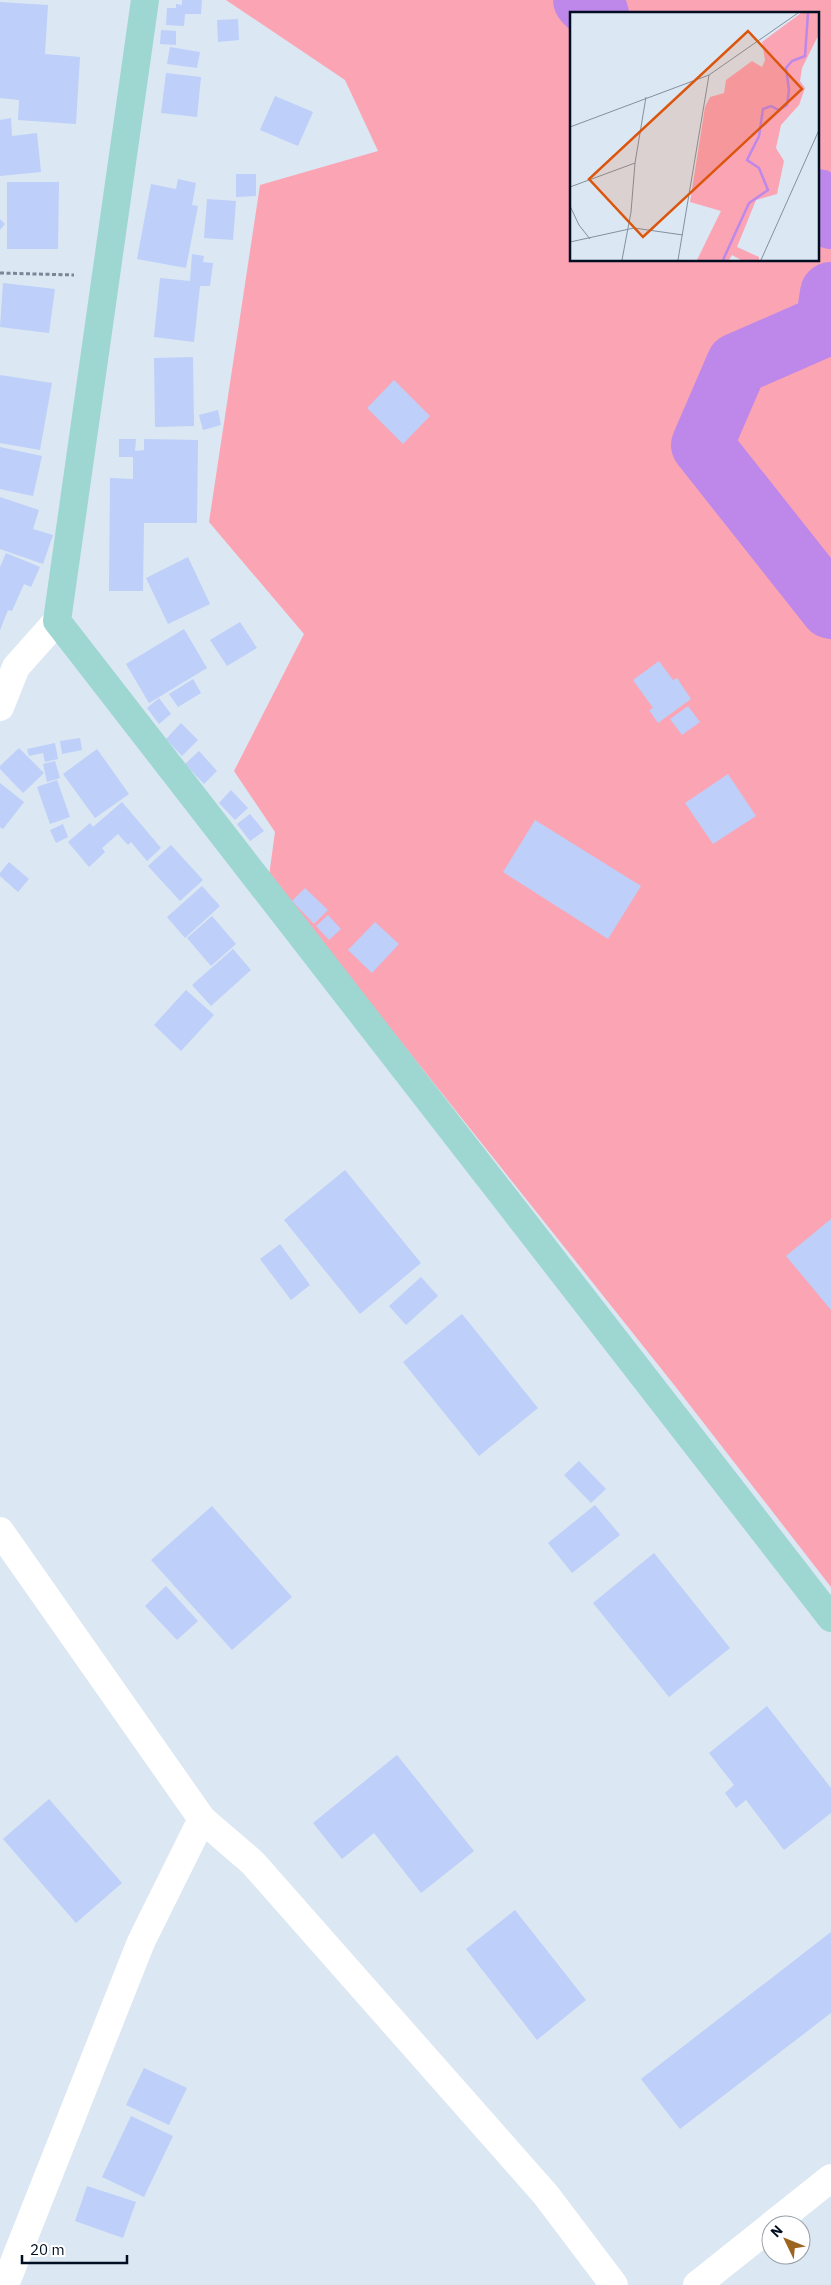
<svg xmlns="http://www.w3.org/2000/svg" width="831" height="2285" font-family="'IBM Plex Sans',sans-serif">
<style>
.green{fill:#fba4b4;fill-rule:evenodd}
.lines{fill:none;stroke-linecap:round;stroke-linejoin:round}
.river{stroke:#bd88e9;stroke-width:62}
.building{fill:#becff9}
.path{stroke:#798695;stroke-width:3;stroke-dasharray:4 2.5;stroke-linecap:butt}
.minor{stroke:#fff;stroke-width:28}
.major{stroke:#9ed7d2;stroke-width:28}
.inset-river{fill:none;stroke:#bd88e9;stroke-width:2.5}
.inset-road{fill:none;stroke:#83909f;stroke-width:1}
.view{fill:#dc550d;fill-opacity:0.15;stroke:#dc550d;stroke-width:2.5}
.inset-edge{fill:none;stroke:#000e22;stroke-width:2.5}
</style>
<rect width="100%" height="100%" fill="#dbe7f3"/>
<path class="green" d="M226,0h605v1587l-156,-201 -406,-510 6,-44 -41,-61 70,-137 -95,-112 51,-337 118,-34 -33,-71zM571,14h246v246h-246z"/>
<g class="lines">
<g class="river">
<polyline points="584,0 598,14"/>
<polyline points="817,200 831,218"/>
<polyline points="831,293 826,325 737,364 702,445 831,608"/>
</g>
</g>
<g class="building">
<polygon points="182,0 202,0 201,14 185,14 184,26 166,25 167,8 176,8 176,4 182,5"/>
<polygon points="0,2 48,5 45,54 80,57 76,124 18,120 19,100 0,98"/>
<polygon points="238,19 239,40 218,42 217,20"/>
<polygon points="161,30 176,31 176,45 160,44"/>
<polygon points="170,47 200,52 197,68 167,64"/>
<polygon points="166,73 201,77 197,117 161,113"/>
<polygon points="275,96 313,112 298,146 260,130"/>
<polygon points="11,118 12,136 37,133 41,172 0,176 0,120"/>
<polygon points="236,174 256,174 256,196 236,197"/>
<polygon points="178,179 196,183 192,205 198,206 186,268 137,259 151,184 176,189"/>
<polygon points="7,182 59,182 58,249 7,249"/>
<polygon points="207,199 236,201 233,240 204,238"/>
<polygon points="0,219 5,224 0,230"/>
<polygon points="192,254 204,256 203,262 213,263 210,286 200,286 194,342 154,337 160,278 190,281"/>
<polygon points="3,283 55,289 49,333 0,327"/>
<polygon points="193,357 194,426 155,427 154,358"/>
<polygon points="0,375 52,383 40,450 0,443"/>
<polygon points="394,380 430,416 403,444 367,408"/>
<polygon points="218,410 221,425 203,430 199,415"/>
<polygon points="119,439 136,439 135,451 144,450 144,439 198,440 197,523 144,523 143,591 109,591 110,478 133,479 133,457 119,457"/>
<polygon points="0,447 42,456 33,496 0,489"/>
<polygon points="0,497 39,510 33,529 53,535 43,564 0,549"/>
<polygon points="6,553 40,567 31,587 24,584 12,611 8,610 0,630 0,567"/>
<polygon points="188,557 210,604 168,624 146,578"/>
<polygon points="240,622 257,648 227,666 210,640"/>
<polygon points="184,629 207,668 149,703 126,664"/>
<polygon points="659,661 673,680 677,678 691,699 658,723 649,710 653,708 633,680"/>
<polygon points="193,679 201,693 178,707 169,694"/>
<polygon points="159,698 171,714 159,724 147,708"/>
<polygon points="688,706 700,722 682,735 670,719"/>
<polygon points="181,723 198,740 182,756 166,739"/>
<polygon points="80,738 82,750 62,754 60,741"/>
<polygon points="55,743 58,759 45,762 43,753 29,756 27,749"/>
<polygon points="19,748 44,773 23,793 0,769 0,766"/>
<polygon points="97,749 129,794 95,818 63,774"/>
<polygon points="199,751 217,771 204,784 185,764"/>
<polygon points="55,761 60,778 47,782 43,764"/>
<polygon points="728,774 756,816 713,844 685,803"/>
<polygon points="57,780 70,817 50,824 37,787"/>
<polygon points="0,783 24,802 3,829 0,827"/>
<polygon points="231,790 248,808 235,820 219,803"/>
<polygon points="122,802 161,848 147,861 131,842 128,845 118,834 102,848 105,852 89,867 68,842 90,823 93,827"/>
<polygon points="250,814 264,831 250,841 237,824"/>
<polygon points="535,820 641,886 608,939 503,872"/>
<polygon points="63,824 68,837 56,843 50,830"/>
<polygon points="171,845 203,880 180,901 148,866"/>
<polygon points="9,862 29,879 18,892 0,876 0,873"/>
<polygon points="202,886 220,906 185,938 167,917"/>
<polygon points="305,888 328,910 314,924 292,901"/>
<polygon points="328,915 341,929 329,940 316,926"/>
<polygon points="212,916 236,944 211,966 187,938"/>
<polygon points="375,922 399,944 372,973 348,950"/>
<polygon points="233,949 251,970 211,1006 192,985"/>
<polygon points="186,990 214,1015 181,1051 154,1025"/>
<polygon points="345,1170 421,1263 360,1314 284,1220"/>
<polygon points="831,1219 831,1310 786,1256"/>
<polygon points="280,1244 310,1285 291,1300 260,1259"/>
<polygon points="421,1277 438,1296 406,1325 389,1306"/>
<polygon points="462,1314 538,1408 479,1456 403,1362"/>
<polygon points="579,1461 606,1489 591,1503 564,1475"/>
<polygon points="595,1505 620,1535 572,1573 548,1543"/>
<polygon points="212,1506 292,1597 232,1650 151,1560"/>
<polygon points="654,1553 730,1648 669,1697 593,1603"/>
<polygon points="166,1586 198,1621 177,1640 145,1606"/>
<polygon points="767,1706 831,1788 831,1813 784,1850 746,1800 736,1808 725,1793 734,1785 709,1753"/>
<polygon points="397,1755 474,1851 421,1893 374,1833 342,1859 313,1823"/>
<polygon points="49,1799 122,1883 76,1923 3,1839"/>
<polygon points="515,1910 586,2000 537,2040 466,1949"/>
<polygon points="831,1932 831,2013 680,2129 641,2079"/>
<polygon points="144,2068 187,2088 169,2125 126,2105"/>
<polygon points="131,2116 173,2136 144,2197 102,2177"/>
<polygon points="87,2186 136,2202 123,2238 75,2221"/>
</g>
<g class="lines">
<polyline class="path" points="0,273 74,275"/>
<g class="minor">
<polyline points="0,707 16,667 57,621"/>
<polyline points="0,1531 202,1819 141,1942 5,2285"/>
<polyline points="202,1819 253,1863 546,2195 614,2285"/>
<polyline points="772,2225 831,2178"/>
<polyline points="697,2285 771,2226"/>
</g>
<polyline class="major" points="145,0 57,621 831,1618"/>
</g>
<g transform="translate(570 12)">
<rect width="249" height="249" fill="#dbe7f3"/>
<path d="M231,1h18v21l-17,34 -2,13 5,7 -6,17 -18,20 -5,23 8,13 -7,33 -21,6 -19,47 22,10v3h-18l-9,-5 -3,5h-32l24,-49 -31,-9 15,-95 5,-10 14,-4 2,-13 26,-19 10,6 3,-7 -3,-18z" fill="#fba4b4"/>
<path class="inset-river" d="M153,248l26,-57 19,-13 -9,-22 -12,-8 12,-24 4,-27 8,-3 8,4 8,-5 2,-15 -3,-22 6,-7 13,-5 3,-43"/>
<path class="inset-road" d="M0,115l139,-52M0,175l65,-24 11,-66M0,194l9,19 11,14M0,230l64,-14 49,7M52,248l9,-48 4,-49M108,248l31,-185 89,-62M191,248l58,-130"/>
<path class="view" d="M178,19l54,58 -159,148 -54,-58z"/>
<rect width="249" height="249" class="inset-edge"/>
</g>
<g transform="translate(786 2240) rotate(313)"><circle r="24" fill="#ffffff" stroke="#999fa7"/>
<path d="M0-4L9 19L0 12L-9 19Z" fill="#9b651f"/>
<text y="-8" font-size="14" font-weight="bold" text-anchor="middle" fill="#000e22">N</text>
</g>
<path d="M22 2255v8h105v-8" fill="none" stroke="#000e22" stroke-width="2.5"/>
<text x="30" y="2255" font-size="15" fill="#000e22" stroke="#ffffff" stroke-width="4" paint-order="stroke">20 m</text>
</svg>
